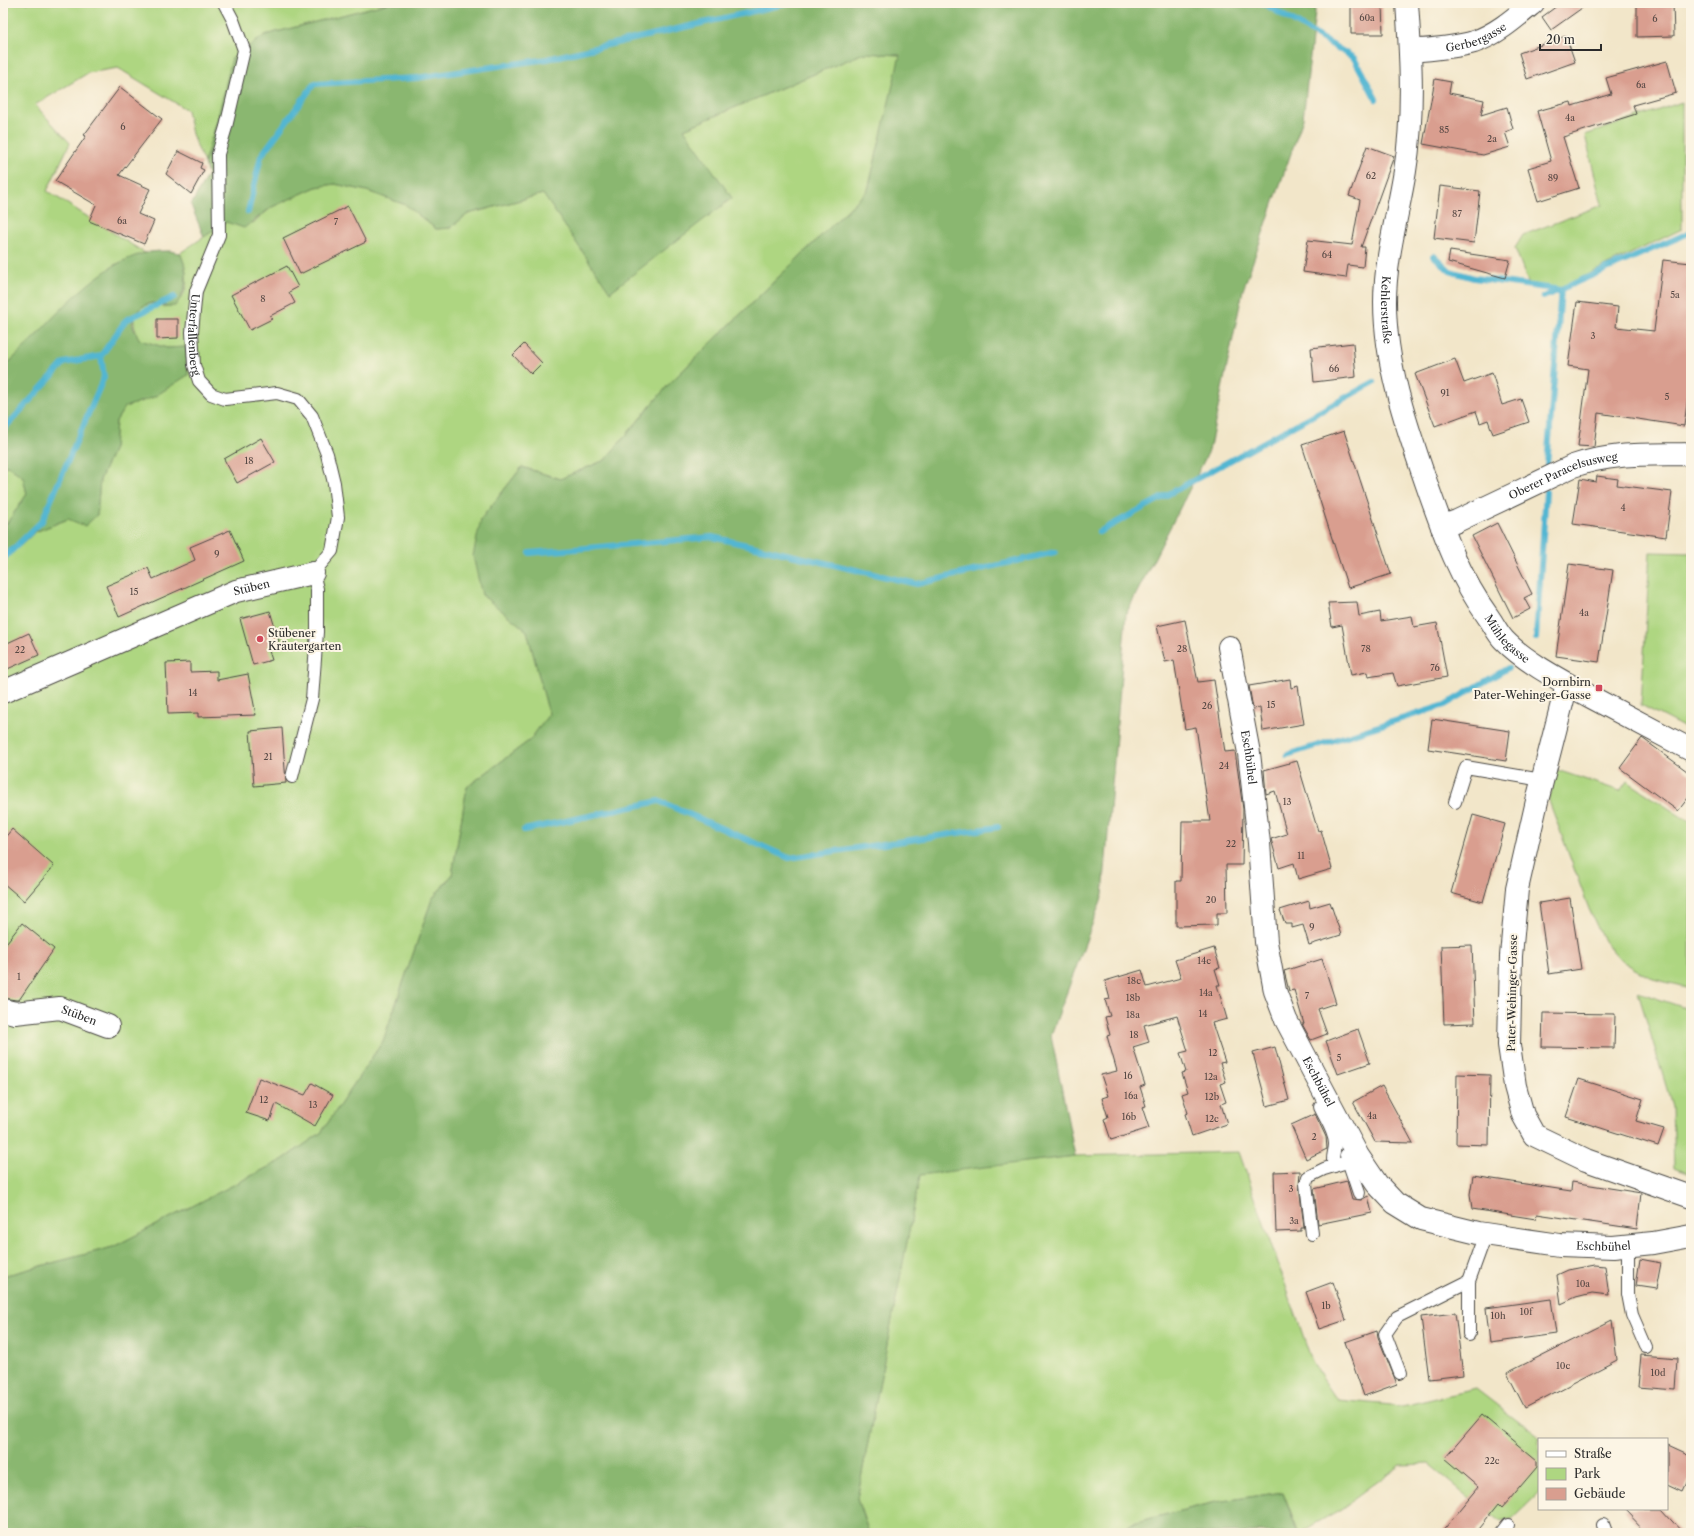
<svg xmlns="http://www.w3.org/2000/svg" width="1694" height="1536" font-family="'Libre Caslon Text',serif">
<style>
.green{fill:#aed681;stroke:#6c8056}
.forest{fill:#8ab76f;stroke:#5a714d}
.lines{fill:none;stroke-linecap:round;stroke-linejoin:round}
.stream{stroke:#53b6d2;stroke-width:6}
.building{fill:#d99e8f}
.service-casing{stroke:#494743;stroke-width:14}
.minor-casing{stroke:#494743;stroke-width:24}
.tertiary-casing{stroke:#494743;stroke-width:24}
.service{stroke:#fff;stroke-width:12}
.minor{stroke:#fff;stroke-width:22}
.tertiary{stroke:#fff;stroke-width:22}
.poi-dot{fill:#d1495b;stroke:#fcf5e5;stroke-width:1.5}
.labels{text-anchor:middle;stroke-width:4;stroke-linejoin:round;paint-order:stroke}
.number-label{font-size:9px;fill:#564844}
.street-label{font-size:11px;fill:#2b2b2b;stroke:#fcf5e5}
.poi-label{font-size:11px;fill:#2b2b2b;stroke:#fcf5e5;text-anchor:start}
</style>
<rect width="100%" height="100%" fill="#fcf5e5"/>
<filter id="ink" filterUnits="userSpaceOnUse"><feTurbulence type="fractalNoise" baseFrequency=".025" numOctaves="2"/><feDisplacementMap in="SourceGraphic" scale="8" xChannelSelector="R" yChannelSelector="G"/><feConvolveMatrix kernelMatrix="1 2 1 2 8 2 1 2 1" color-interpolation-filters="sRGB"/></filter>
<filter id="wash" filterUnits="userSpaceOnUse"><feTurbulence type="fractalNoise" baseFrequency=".012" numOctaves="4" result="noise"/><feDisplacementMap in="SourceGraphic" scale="16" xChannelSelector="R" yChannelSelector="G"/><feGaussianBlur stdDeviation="0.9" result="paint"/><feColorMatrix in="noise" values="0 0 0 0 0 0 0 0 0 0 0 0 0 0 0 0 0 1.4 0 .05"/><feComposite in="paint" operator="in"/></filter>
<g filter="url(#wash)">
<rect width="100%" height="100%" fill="#f2e6c9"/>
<g class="green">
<polygon points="3,3 389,3 265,35 217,121 204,163 192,134 187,110 118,68 88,73 35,105 70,143 47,191 145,253 114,265 3,368"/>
<path d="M864,53l37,2 -33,135 -198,193 -65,77 -45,19 -38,-12 -41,52 1,76 45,35 22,84 -19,26 -63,47 -15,88 -20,24 -49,142 -62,92 -39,27 -169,87 -110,29v-714l32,-30 33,-13 29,-4 3,-35 14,-32 2,-27 9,-14 29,-10 32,-50 -19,1 -28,-8c-7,-18 -10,-32 14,-37l12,4c5,-2 14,-6 17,-10 8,-12 4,-32 -2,-44l46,-31 27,1 19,-16 44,-20 19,-3 32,7 39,14 30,24 14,-1 18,-14 75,-20 68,98 73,-163z"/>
<polygon points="1682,102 1682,229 1568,284 1553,289 1530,287 1515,248 1523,235 1602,205 1585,135"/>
<polygon points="3,466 8,466 23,477 27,494 3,529"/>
<polygon points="1650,552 1691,553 1691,731 1641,705"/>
<polygon points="1557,770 1620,791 1627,781 1691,823 1690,988 1653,979 1635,969 1622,961 1604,941 1589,909 1549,801"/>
<polygon points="1638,992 1691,1010 1691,1175 1674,1168 1672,1106"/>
<polygon points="1239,1152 1313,1364 1337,1400 1402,1406 1476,1389 1541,1439 1539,1439 1539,1493 1512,1519 1498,1521 1429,1464 1400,1465 1341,1509 1299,1533 1283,1492 1216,1502 1136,1522 1118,1533 869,1533 857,1499 920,1174 1075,1156"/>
</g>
<g class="forest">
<polygon points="389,3 1316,3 1303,119 1243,290 1209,451 1126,614 1103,895 1051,1035 1075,1156 920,1175 857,1499 869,1533 3,1533 3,1276 113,1247 282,1160 321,1133 383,1041 432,899 452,875 467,787 530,740 549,714 527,631 482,595 473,556 481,519 522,467 560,479 605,460 670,383 868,190 900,55 864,53 684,129 732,198 610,292 543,194 468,214 450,228 436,229 406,205 367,191 335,184 316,187 272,207 244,228 226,222 204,237 191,205 208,174 204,163 217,121 232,58 265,35"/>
<path d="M170,251l10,2c9,18 8,37 -5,53 -10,1 -12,-1 -21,-3 -11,-1 -23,12 -21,23 1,5 5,10 7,14l27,8 19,-1 2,28 -34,22 -29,10 -9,14 -2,27 -14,32 -3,35 -12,11 -17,-7 -33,13 -32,30v-33l24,-35 -4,-17 -15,-11h-5v-98c42,-37 87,-102 142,-115 8,-2 17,-2 25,-2z"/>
<polygon points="1283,1492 1298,1533 1118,1533 1136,1522 1216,1502"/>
</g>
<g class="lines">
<g class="stream">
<polyline points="1263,3 1354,58 1376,99"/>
<polyline points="248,212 261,156 314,84 416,78 547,59 789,3"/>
<polyline points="1434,256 1450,271 1474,278 1561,290 1547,465"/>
<polyline points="1543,297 1691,232"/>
<polyline points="3,430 64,363 101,356"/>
<polyline points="1099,532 1374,382"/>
<polyline points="530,553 712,537 917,584 1055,552"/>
<polyline points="3,559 42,521 104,377 101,356 126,320 174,297"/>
<polyline points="1536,638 1546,492"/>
<polyline points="1287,755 1445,705 1508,668"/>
<polyline points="524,830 659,801 789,858 998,827"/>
</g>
</g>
<g id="blocks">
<g class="building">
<polygon points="1351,3 1382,3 1383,34 1351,34"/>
<polygon points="1561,3 1589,3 1551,30 1542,17"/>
<polygon points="1637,3 1673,3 1674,36 1637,37"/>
<polygon points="1566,36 1575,62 1527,79 1519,53"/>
<polygon points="1667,61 1676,93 1633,105 1636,114 1563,137 1579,188 1538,201 1528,168 1551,161 1537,111 1571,102 1572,106 1611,94 1606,78"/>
<polygon points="1435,79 1451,82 1449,93 1484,100 1481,115 1507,107 1513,129 1505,132 1510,147 1483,155 1423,144"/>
<polygon points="120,87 162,119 119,175 150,189 138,214 154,221 144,244 89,221 96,205 55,181 86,136 84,135"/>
<polygon points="1367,146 1394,156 1361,247 1365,247 1363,267 1348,265 1346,278 1303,272 1308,240 1352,245 1360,200 1349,196"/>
<polygon points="178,151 202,163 200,168 204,170 191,194 166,174"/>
<polygon points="1440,186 1480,191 1474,243 1434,238"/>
<polygon points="348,206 366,242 300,274 283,238"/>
<polygon points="1450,251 1510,260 1505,278 1448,262"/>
<polygon points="1663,260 1691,263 1691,373 1684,426 1598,413 1594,447 1578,446 1588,369 1568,366 1577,302 1618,307 1616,327 1654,331"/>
<polygon points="287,266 298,287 289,292 295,303 270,316 272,319 250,330 231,295"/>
<polygon points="157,319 178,319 178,338 157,339"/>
<polygon points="1353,343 1356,377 1314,382 1311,348"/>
<polygon points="524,344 542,363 531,374 513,355"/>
<polygon points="1455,359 1464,383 1492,373 1502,405 1521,399 1529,422 1493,434 1488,420 1480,423 1476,411 1435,426 1415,374"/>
<polygon points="1344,431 1391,574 1348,588 1302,445"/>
<polygon points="261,438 275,462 237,483 224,459"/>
<polygon points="1597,476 1618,479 1617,485 1672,492 1666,537 1573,524 1580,479 1596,482"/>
<polygon points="1497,523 1532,594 1524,598 1530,609 1513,618 1472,536"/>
<polygon points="230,530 244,561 119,617 106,586 148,568 153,579 195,560 190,547"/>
<polygon points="1569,564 1613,570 1599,662 1556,656"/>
<polygon points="1357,602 1359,616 1380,612 1381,621 1412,616 1414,627 1437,623 1447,677 1397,686 1393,673 1368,677 1367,672 1351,675 1342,625 1332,627 1328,603"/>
<polygon points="270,611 279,641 267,645 272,660 253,665 240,619"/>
<polygon points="1185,620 1198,682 1214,680 1225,752 1235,751 1243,809 1242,865 1226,865 1227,913 1217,913 1217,925 1176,926 1176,881 1181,881 1182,821 1210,821 1196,727 1185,729 1174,660 1165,662 1157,626"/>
<polygon points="29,633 39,655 3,671 3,645"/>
<polygon points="190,662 190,672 217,671 217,680 248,674 256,715 198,717 198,713 168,714 166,663"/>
<polygon points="1290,679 1291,688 1298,686 1304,724 1263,731 1260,708 1253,709 1249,686"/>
<polygon points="1432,719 1510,731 1506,761 1428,749"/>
<polygon points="282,728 286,783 254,786 250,731"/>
<polygon points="1642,738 1691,774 1691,794 1678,811 1620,768"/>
<polygon points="1297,761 1318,831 1321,830 1332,869 1298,879 1294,863 1279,868 1271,839 1287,834 1275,791 1266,794 1264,770"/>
<polygon points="1473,815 1505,824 1483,902 1451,893"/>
<polygon points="12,829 54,866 24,901 3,883 3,840"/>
<polygon points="1570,898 1581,969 1549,974 1539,903"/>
<polygon points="1309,901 1310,908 1330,902 1341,935 1309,945 1303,925 1292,928 1292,924 1285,924 1280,910"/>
<polygon points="22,923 54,949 19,1000 16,1000 3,998 3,947"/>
<polygon points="1472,945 1475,1023 1444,1024 1441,946"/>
<polygon points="1214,948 1220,968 1215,969 1220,985 1217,985 1227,1019 1212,1023 1225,1062 1220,1063 1226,1082 1220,1084 1226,1102 1221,1104 1227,1124 1192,1136 1185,1114 1188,1113 1182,1094 1188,1092 1182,1073 1186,1072 1180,1053 1188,1051 1177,1016 1144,1025 1149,1042 1133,1047 1145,1085 1140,1087 1146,1106 1142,1107 1149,1128 1111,1140 1104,1119 1108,1117 1102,1098 1108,1096 1101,1075 1117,1071 1107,1036 1110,1035 1105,1017 1110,1016 1105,1000 1110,999 1105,981 1142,970 1147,987 1181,978 1175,960"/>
<polygon points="1322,959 1336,1003 1318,1009 1327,1034 1311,1040 1302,1024 1304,1024 1294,990 1289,991 1284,971"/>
<polygon points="1543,1013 1615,1014 1614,1048 1542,1047"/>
<polygon points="1358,1029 1370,1063 1338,1074 1326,1041"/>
<polygon points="1275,1047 1289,1100 1267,1106 1253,1053"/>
<polygon points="1457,1074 1490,1075 1489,1145 1456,1144"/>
<polygon points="259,1078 305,1095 312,1083 333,1095 315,1126 276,1104 270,1121 246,1113"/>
<polygon points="1579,1079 1643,1099 1636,1121 1664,1129 1658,1146 1566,1117"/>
<polygon points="1382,1086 1413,1143 1375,1142 1353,1102"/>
<polygon points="1315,1114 1326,1137 1327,1149 1306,1159 1291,1125"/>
<polygon points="1300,1171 1299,1185 1304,1228 1301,1228 1301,1231 1276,1232 1274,1172"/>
<polygon points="1473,1176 1571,1191 1572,1182 1641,1193 1637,1229 1537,1214 1536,1219 1472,1209 1470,1194"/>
<polygon points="1347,1181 1352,1199 1361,1200 1368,1196 1372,1213 1318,1224 1314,1189"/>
<polygon points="1640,1259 1661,1263 1656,1289 1636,1286"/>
<polygon points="1594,1265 1605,1266 1609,1295 1592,1293 1576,1297 1561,1304 1557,1275 1568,1270"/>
<polygon points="1333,1282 1346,1320 1319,1329 1306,1292"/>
<polygon points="1551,1299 1556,1334 1490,1343 1486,1308"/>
<polygon points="1455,1313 1463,1375 1429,1379 1421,1317"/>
<polygon points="1612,1320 1617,1360 1525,1408 1507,1373"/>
<polygon points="1377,1331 1378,1337 1397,1384 1364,1396 1345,1342"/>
<polygon points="1641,1355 1678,1358 1676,1390 1638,1387"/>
<polygon points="1482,1415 1537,1461 1537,1467 1503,1507 1499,1503 1475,1533 1441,1533 1479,1487 1445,1458"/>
<polygon points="1667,1444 1691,1455 1691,1476 1684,1491 1667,1483"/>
<polygon points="1623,1509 1661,1509 1683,1533 1646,1533"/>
</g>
</g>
</g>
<g filter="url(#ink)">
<use href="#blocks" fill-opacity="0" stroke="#494743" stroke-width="1"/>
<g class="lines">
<g class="service-casing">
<g id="service">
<path id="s1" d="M224,3l9,17 11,30 -18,77 -8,27 1,81 -23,56 -4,41 2,33 5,16 12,13 14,5 52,-6 21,6 14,17 15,38 7,29 4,34 -6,34 -19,22 4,16v43l-5,67 -20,78"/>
<polyline points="1455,802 1466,767 1542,780"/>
<path d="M1320,1107c5,11 15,25 15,37 0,8 -4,13 -1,22"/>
<polyline points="1346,1155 1359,1193"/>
<polyline points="1312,1234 1306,1184 1308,1177 1324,1169 1347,1162"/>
<polyline points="1628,1246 1628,1294 1632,1315 1646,1347"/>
<polyline points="1469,1334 1469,1281 1486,1234"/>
<polyline points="1400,1373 1385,1334 1397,1317 1469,1281"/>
<polyline points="1603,1525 1606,1533"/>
<polyline points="1500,1533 1507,1524"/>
</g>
</g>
<g class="minor-casing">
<g id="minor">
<path id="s2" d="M1410,51c22,-2 44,-3 64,-9 23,-8 41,-24 59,-39"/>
<path id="s3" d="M1442,527l15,-6 116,-55c41,-14 76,-11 118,-12"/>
<path id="s4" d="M1229,647l20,106 10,90 7,99 9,49 11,29 72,136 19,28 18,19 26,16 57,14 82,12 53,2 40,-4 38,-7"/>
<polyline points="1567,684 1537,801 1517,889 1511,956 1509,1045 1515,1086 1523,1115 1534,1135 1586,1160 1691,1197"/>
<path id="s5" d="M3,692l233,-101 77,-18"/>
<path id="s6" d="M3,1010l12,3 45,-5 48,18"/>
</g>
</g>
<g class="tertiary-casing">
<g id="tertiary">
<path id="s7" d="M1407,3c4,56 7,113 -2,168 -7,44 -20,87 -20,131 0,65 23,128 44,189 17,48 30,85 60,127 5,7 9,16 15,22 21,22 58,41 85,56 34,18 68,36 102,54"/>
</g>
</g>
<use href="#service" class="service"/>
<use href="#minor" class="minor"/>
<use href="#tertiary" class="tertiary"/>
</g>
</g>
<g class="poi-dot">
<circle cx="260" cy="639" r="4"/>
<rect x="1595" y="684" width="8" height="8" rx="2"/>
</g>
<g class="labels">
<g class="number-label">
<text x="1367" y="21">60a</text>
<text x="1655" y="22">6</text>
<text x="1641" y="88">6a</text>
<text x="1570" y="121">4a</text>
<text x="123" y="130">6</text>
<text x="1444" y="133">85</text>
<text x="1492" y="142">2a</text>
<text x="1371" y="179">62</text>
<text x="1553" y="181">89</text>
<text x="1457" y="217">87</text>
<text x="122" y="224">6a</text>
<text x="336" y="225">7</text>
<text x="1327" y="258">64</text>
<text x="1675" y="298">5a</text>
<text x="263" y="302">8</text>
<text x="1593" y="339">3</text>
<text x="1334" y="372">66</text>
<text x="1445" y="396">91</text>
<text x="1667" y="400">5</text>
<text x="249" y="464">18</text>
<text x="1623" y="511">4</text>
<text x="217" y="557">9</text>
<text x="134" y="595">15</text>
<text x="1584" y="616">4a</text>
<text x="1182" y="652">28</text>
<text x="1366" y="652">78</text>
<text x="20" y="653">22</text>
<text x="1435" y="671">76</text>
<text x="193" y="696">14</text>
<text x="1271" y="708">15</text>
<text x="1207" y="709">26</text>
<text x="268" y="760">21</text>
<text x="1224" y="769">24</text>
<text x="1287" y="805">13</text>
<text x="1231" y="847">22</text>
<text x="1301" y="859">11</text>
<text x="1211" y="903">20</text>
<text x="1312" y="930">9</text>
<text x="1204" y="964">14c</text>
<text x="19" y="980">1</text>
<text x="1134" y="984">18c</text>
<text x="1206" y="996">14a</text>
<text x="1307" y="999">7</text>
<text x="1133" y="1001">18b</text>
<text x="1203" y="1017">14</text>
<text x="1133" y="1018">18a</text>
<text x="1134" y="1038">18</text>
<text x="1213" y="1056">12</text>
<text x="1339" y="1061">5</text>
<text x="1128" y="1079">16</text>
<text x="1211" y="1080">12a</text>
<text x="1131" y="1099">16a</text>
<text x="1212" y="1100">12b</text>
<text x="264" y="1103">12</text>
<text x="313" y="1108">13</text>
<text x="1372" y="1119">4a</text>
<text x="1129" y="1120">16b</text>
<text x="1212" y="1122">12c</text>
<text x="1314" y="1140">2</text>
<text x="1291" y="1192">3</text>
<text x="1294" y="1224">3a</text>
<text x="1583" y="1287">10a</text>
<text x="1326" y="1309">1b</text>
<text x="1526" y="1315">10f</text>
<text x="1498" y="1319">10h</text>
<text x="1563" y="1369">10c</text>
<text x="1658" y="1376">10d</text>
<text x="1492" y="1464">22c</text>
</g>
<g class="street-label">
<text dy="4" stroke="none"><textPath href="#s2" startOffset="68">Gerbergasse</textPath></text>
<text dy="4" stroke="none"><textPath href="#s7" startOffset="309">Kehlerstraße</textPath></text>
<text dy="4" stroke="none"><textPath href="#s1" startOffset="344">Unterfallenberg</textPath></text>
<text dy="4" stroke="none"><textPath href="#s3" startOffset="132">Oberer Paracelsusweg</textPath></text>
<text dy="4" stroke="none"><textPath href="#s5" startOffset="270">Stüben</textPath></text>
<text dy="4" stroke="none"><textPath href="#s7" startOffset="665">Mühlegasse</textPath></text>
<text dy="4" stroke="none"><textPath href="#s4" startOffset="112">Eschbühel</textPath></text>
<text transform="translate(1512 993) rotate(-89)" y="4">Pater-Wehinger-Gasse</text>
<text dy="4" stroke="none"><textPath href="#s6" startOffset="78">Stüben</textPath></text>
<text dy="4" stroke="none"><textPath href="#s4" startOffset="448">Eschbühel</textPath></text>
<text dy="4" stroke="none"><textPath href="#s4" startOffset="808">Eschbühel</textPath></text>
</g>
<g class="poi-label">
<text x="268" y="637">Stübener<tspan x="268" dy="13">Kräutergarten</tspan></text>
<text x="1591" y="686" text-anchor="end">Dornbirn<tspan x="1591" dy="13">Pater-Wehinger-Gasse</tspan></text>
</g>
</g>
<rect width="1694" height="1536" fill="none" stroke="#fcf5e5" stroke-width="16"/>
<rect x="1538" y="1438" width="130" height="72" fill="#fcf5e5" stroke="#a8a49b"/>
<rect x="1546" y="1451" width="20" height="6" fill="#ffffff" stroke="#a8a49b"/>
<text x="1574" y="1458" font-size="12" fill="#2b2b2b">Straße</text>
<rect x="1546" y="1468" width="20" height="12" fill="#aed681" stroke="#a8a49b"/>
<text x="1574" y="1478" font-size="12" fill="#2b2b2b">Park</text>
<rect x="1546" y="1488" width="20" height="12" fill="#d99e8f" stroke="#a8a49b"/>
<text x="1574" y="1498" font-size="12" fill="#2b2b2b">Gebäude</text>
<path d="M1540 44v6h61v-6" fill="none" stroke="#2b2b2b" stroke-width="2"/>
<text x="1546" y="44" font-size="12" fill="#2b2b2b" stroke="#fcf5e5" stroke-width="3" paint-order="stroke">20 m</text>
</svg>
